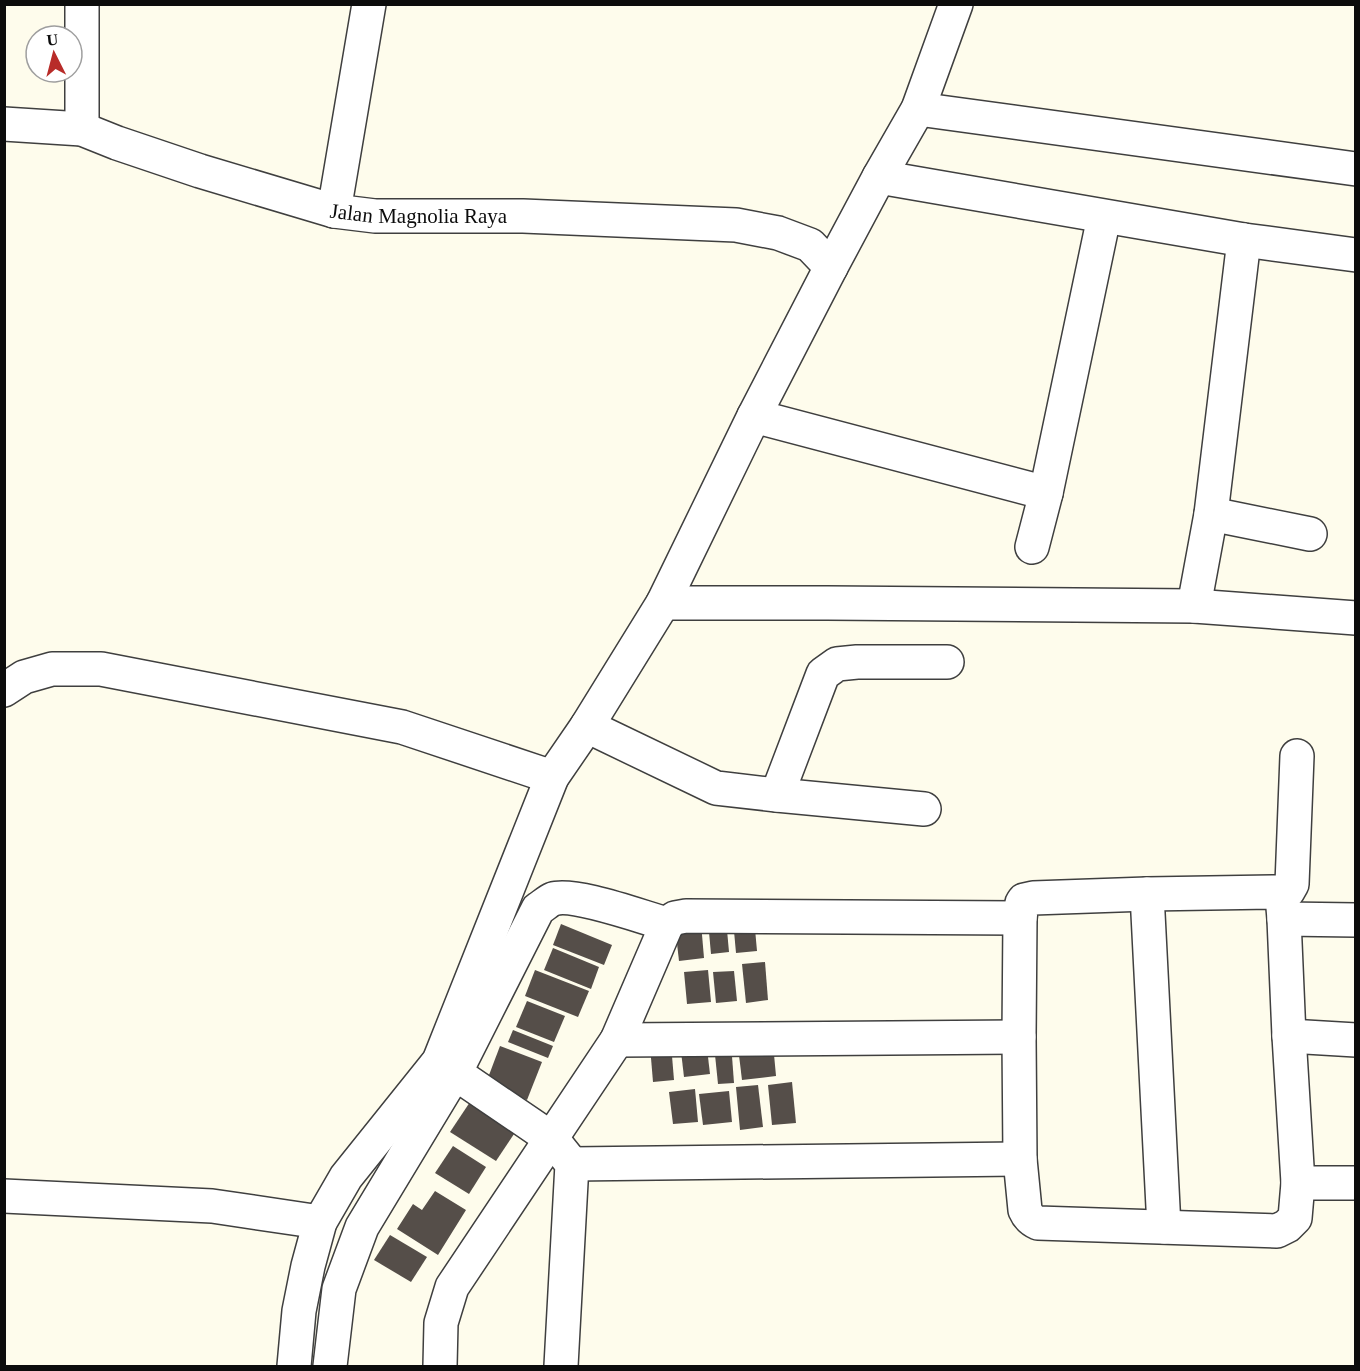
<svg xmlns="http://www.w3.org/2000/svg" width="1360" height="1371" font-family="Georgia,serif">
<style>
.building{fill:#554e49}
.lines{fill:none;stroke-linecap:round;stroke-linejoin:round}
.minor-casing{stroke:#3f3f3f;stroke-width:36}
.minor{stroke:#fff;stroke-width:33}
.labels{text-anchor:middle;stroke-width:6;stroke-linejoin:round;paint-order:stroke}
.street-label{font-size:21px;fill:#0c0c0c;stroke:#fff}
</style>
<rect width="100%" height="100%" fill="#fefcec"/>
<g class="building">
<polygon points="754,918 757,951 736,953 733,920"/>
<polygon points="726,919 729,952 711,954 708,921"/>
<polygon points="701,923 704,958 679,961 675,926"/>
<polygon points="561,924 612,945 604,965 553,945"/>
<polygon points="553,948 599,967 591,989 544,970"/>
<polygon points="765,962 768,1000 746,1003 742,964"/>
<polygon points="535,970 589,991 578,1017 525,996"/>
<polygon points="708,970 711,1002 687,1004 684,972"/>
<polygon points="734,971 737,1001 716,1003 713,972"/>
<polygon points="527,1001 565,1016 554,1042 516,1027"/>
<polygon points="513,1030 553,1046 548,1058 508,1042"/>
<polygon points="706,1040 710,1074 684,1077 680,1043"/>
<polygon points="731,1043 734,1083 718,1084 714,1045"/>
<polygon points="671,1044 674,1080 653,1082 650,1046"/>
<polygon points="773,1044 776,1076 742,1080 738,1047"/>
<polygon points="500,1046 542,1062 527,1100 486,1083"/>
<polygon points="792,1082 796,1123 772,1125 768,1085"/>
<polygon points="758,1085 763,1127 740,1130 736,1087"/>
<polygon points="695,1089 698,1122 673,1124 669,1092"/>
<polygon points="729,1091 732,1122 703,1125 699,1094"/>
<polygon points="470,1102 516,1131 496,1161 450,1132"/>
<polygon points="453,1146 486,1167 469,1194 435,1173"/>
<polygon points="435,1191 466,1210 438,1255 397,1229 413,1204 422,1210"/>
<polygon points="390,1235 427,1257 411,1282 374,1260"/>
</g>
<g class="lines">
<g class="minor-casing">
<g id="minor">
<polyline points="82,4 82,129"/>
<polyline points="918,109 1356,169"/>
<path id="s1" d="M4,124l78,5 35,14 83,28 134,40 41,5h148l213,9 42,8 32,12 21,22"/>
<polyline points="879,177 1244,240 1356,255"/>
<polyline points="334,211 369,4"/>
<polyline points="754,416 1046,493"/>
<polyline points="1211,514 1310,534"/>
<polyline points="1032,547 1046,493 1104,217"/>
<polyline points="663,603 828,603 1194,606 1356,618"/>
<polyline points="1194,606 1211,514 1244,240"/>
<polyline points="4,690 24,677 52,669 101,669 402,727 552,777"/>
<polyline points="587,726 716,788 777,795 924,809"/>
<polyline points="777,795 823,674 837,664 857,662 947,662"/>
<polyline points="1147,894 1164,1227"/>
<polyline points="1282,896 1288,891 1292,884 1297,756"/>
<path d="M1020,918l-1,119 1,122 5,51c3,7 6,10 13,13l239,8 10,-5 8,-8 3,-35 -9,-147 -5,-117"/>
<polyline points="1289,1036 1356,1040"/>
<polyline points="617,1040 1019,1037"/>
<polyline points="439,1061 455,1073 552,1139 572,1164 561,1366"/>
<polyline points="572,1164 1020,1159"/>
<polyline points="1298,1183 1356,1183"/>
<polyline points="4,1196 212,1206 320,1222"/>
<polyline points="294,1366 299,1311 308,1266 320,1222 346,1177 439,1061 552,777 587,726 663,603 754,416 831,267 879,177 918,109 956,4"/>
<path d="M330,1366l9,-77 23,-62 93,-154 83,-164c5,-3 10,-8 15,-10 21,-7 91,19 114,25"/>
<polyline points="440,1366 441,1323 452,1287 617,1040 667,924 675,918 686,916 1020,918 1022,903 1024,900 1033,898 1147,894 1278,892 1282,896 1284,919 1356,920"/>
</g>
</g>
<use href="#minor" class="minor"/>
</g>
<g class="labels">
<g class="street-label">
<text dy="7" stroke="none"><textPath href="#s1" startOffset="428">Jalan Magnolia Raya</textPath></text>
</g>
</g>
<rect width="1360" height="1371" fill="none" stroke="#0c0c0c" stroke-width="12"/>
<g transform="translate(54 54) rotate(354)"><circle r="28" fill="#ffffff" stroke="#9e9e9e" stroke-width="1.5"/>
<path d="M0-4.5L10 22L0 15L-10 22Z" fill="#b82c29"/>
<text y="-9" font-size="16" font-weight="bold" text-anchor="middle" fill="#0c0c0c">U</text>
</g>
</svg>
